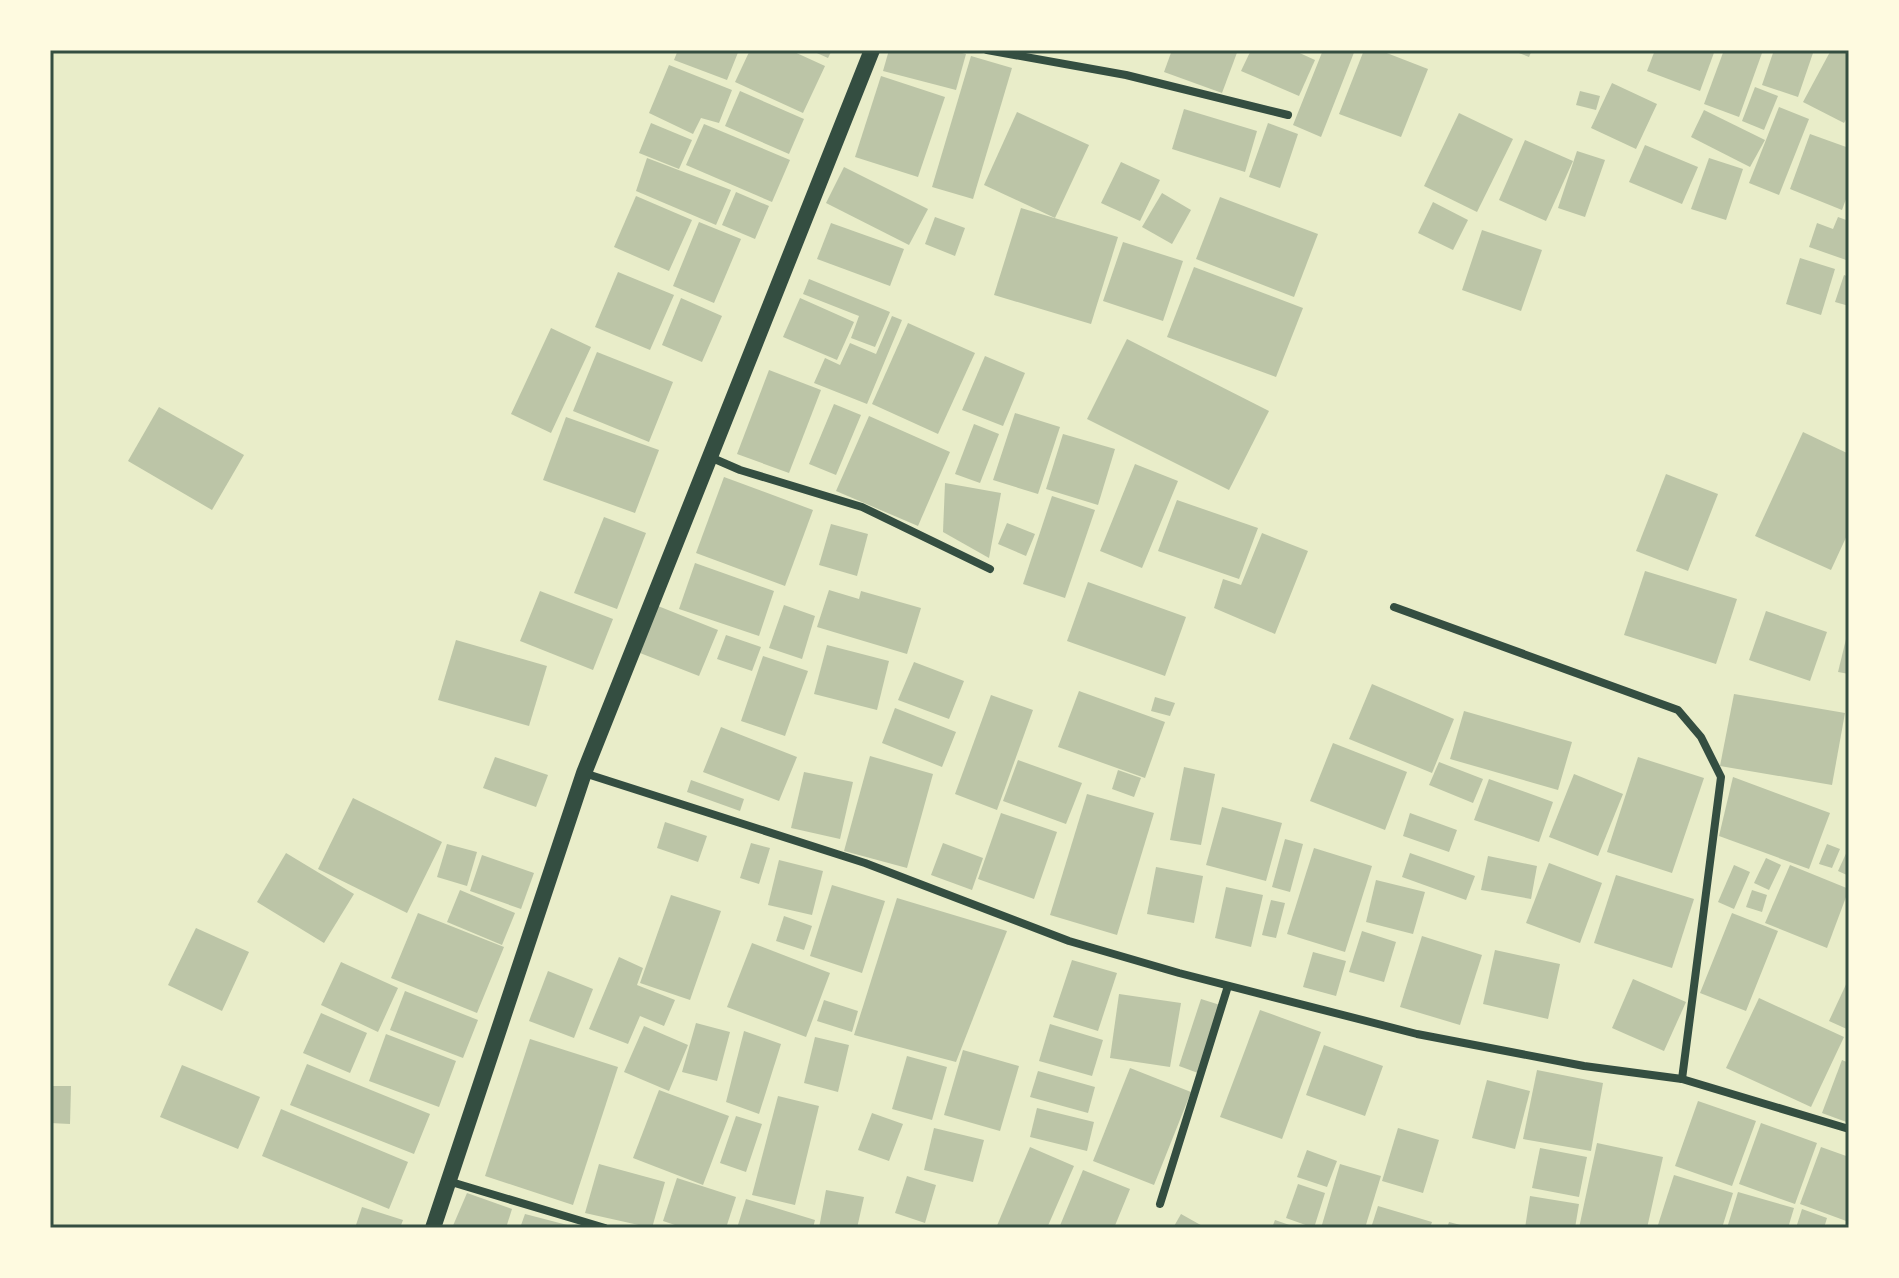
<svg xmlns="http://www.w3.org/2000/svg" width="1899" height="1278" font-family="'Varela Round',sans-serif">
<style>
.building{fill:#bcc5a7}
.lines{fill:none;stroke-linecap:round;stroke-linejoin:round}
.minor{stroke:#344e41;stroke-width:8}
.secondary{stroke:#344e41;stroke-width:16}
.neatline{fill:none;stroke:#344e41;stroke-width:3}
</style>
<rect width="100%" height="100%" fill="#e9edc9"/>
<g class="building">
<polygon points="678,50 739,50 727,80 674,60"/>
<polygon points="750,50 790,50 825,66 803,113 735,82"/>
<polygon points="810,50 832,50 828,58"/>
<polygon points="889,50 951,50 966,54 956,90 883,71"/>
<polygon points="1172,50 1238,50 1222,93 1164,72"/>
<polygon points="1251,50 1293,50 1315,60 1299,96 1241,71"/>
<polygon points="1323,50 1355,50 1321,137 1293,125"/>
<polygon points="1364,50 1379,50 1428,69 1401,137 1339,114"/>
<polygon points="1511,50 1532,50 1529,57"/>
<polygon points="1655,50 1715,50 1700,91 1647,71"/>
<polygon points="1724,50 1762,53 1739,117 1704,104"/>
<polygon points="1774,50 1814,50 1798,97 1762,85"/>
<polygon points="1831,50 1849,50 1849,114 1844,123 1803,102"/>
<polygon points="971,56 1012,68 973,199 932,187"/>
<polygon points="669,65 732,90 719,123 701,118 693,134 649,113"/>
<polygon points="881,76 945,97 918,177 855,157"/>
<polygon points="1612,83 1657,104 1636,149 1591,128"/>
<polygon points="1755,87 1778,96 1764,130 1742,121"/>
<polygon points="740,91 804,119 789,154 725,126"/>
<polygon points="1580,91 1600,96 1596,110 1576,105"/>
<polygon points="1779,107 1809,119 1779,195 1749,183"/>
<polygon points="1184,109 1257,131 1245,172 1172,149"/>
<polygon points="1704,110 1765,140 1750,167 1691,137"/>
<polygon points="1017,112 1089,145 1055,218 984,185"/>
<polygon points="1459,113 1513,139 1477,212 1424,186"/>
<polygon points="651,123 692,140 679,169 639,153"/>
<polygon points="1268,123 1298,134 1280,188 1249,177"/>
<polygon points="704,124 790,160 772,202 686,165"/>
<polygon points="1810,134 1849,148 1849,191 1842,210 1790,189"/>
<polygon points="1525,140 1573,161 1546,221 1499,200"/>
<polygon points="1645,145 1698,167 1682,204 1629,182"/>
<polygon points="1577,151 1605,160 1585,217 1558,208"/>
<polygon points="647,158 731,190 716,225 636,191"/>
<polygon points="1709,158 1743,169 1726,220 1691,209"/>
<polygon points="1121,162 1160,180 1140,221 1101,203"/>
<polygon points="844,167 928,209 909,245 826,203"/>
<polygon points="736,192 769,206 755,239 722,225"/>
<polygon points="1162,193 1191,210 1172,244 1142,227"/>
<polygon points="636,196 692,220 669,271 614,247"/>
<polygon points="1220,197 1318,234 1294,297 1196,259"/>
<polygon points="1433,202 1468,220 1453,250 1418,233"/>
<polygon points="1021,208 1118,237 1091,324 994,295"/>
<polygon points="935,217 965,228 955,256 925,244"/>
<polygon points="1838,217 1849,221 1849,261 1809,247 1817,223 1833,229"/>
<polygon points="699,222 741,239 714,303 673,286"/>
<polygon points="831,223 904,249 890,286 817,259"/>
<polygon points="1482,230 1542,250 1521,311 1462,290"/>
<polygon points="1123,242 1183,261 1163,321 1103,301"/>
<polygon points="1800,258 1835,269 1821,315 1786,304"/>
<polygon points="1194,267 1303,308 1276,377 1167,337"/>
<polygon points="618,272 674,295 650,350 595,327"/>
<polygon points="1844,275 1849,277 1849,306 1835,302"/>
<polygon points="809,279 890,312 875,347 851,338 859,316 803,294"/>
<polygon points="681,298 722,316 702,362 662,345"/>
<polygon points="800,298 854,322 837,360 783,337"/>
<polygon points="892,316 902,320 867,404 814,383 825,358 840,365 850,343 876,354"/>
<polygon points="908,323 975,353 938,434 872,404"/>
<polygon points="551,328 591,347 551,433 511,414"/>
<polygon points="1127,339 1269,411 1229,490 1087,419"/>
<polygon points="597,352 673,382 649,442 573,411"/>
<polygon points="985,356 1025,373 1003,426 962,410"/>
<polygon points="769,370 821,390 789,473 737,454"/>
<polygon points="834,404 861,415 836,475 809,464"/>
<polygon points="159,407 244,455 212,510 128,461"/>
<polygon points="1015,413 1060,427 1038,494 993,480"/>
<polygon points="869,416 950,452 918,526 836,491"/>
<polygon points="566,417 659,450 635,513 543,480"/>
<polygon points="974,424 999,434 980,483 955,474"/>
<polygon points="1803,432 1849,454 1849,531 1831,570 1755,536"/>
<polygon points="1063,434 1115,449 1098,505 1046,489"/>
<polygon points="1135,464 1178,481 1142,568 1100,551"/>
<polygon points="1666,474 1718,494 1688,571 1636,551"/>
<polygon points="724,477 813,510 785,586 696,553"/>
<polygon points="945,483 1001,493 989,558 943,532"/>
<polygon points="1052,496 1095,510 1065,598 1023,584"/>
<polygon points="1177,500 1258,528 1239,579 1158,551"/>
<polygon points="604,517 646,533 617,609 574,593"/>
<polygon points="1007,523 1035,534 1026,556 998,544"/>
<polygon points="831,524 868,534 857,576 819,565"/>
<polygon points="1262,533 1308,551 1275,634 1214,608 1223,579 1241,585"/>
<polygon points="695,563 774,591 759,636 679,609"/>
<polygon points="1645,571 1737,599 1716,664 1624,635"/>
<polygon points="1088,582 1186,617 1165,676 1067,641"/>
<polygon points="829,590 859,599 861,591 921,608 907,654 817,627"/>
<polygon points="540,591 613,619 593,670 520,641"/>
<polygon points="784,605 815,616 802,659 769,648"/>
<polygon points="658,606 718,630 699,676 640,653"/>
<polygon points="1766,611 1827,632 1810,681 1749,660"/>
<polygon points="1848,631 1849,631 1849,674 1838,672"/>
<polygon points="726,635 761,647 752,671 717,659"/>
<polygon points="456,640 547,666 529,726 438,700"/>
<polygon points="827,645 889,661 877,710 814,694"/>
<polygon points="763,656 808,671 785,736 741,721"/>
<polygon points="914,662 964,681 949,719 898,700"/>
<polygon points="1372,684 1454,719 1432,773 1349,739"/>
<polygon points="1079,691 1165,722 1145,778 1058,747"/>
<polygon points="1734,694 1845,713 1832,785 1720,766"/>
<polygon points="991,695 1033,710 997,810 955,794"/>
<polygon points="1155,697 1175,703 1170,716 1151,711"/>
<polygon points="895,708 956,732 942,767 882,743"/>
<polygon points="1464,711 1572,742 1558,790 1450,759"/>
<polygon points="721,727 797,757 779,801 703,772"/>
<polygon points="1333,743 1407,772 1385,830 1310,801"/>
<polygon points="870,756 933,774 907,868 844,851"/>
<polygon points="495,757 548,775 536,807 483,788"/>
<polygon points="1638,757 1704,778 1672,873 1607,852"/>
<polygon points="1018,760 1082,783 1066,824 1003,801"/>
<polygon points="1439,762 1483,779 1473,803 1429,785"/>
<polygon points="1184,767 1215,774 1201,845 1170,840"/>
<polygon points="1118,770 1141,778 1134,797 1112,789"/>
<polygon points="804,772 853,782 840,839 791,828"/>
<polygon points="1574,774 1623,794 1598,856 1549,837"/>
<polygon points="1733,777 1830,813 1809,869 1719,836"/>
<polygon points="1489,779 1553,802 1539,842 1474,820"/>
<polygon points="691,780 744,799 740,811 687,792"/>
<polygon points="1087,794 1154,813 1117,935 1050,915"/>
<polygon points="353,798 442,842 407,913 318,869"/>
<polygon points="1222,807 1282,823 1266,881 1206,865"/>
<polygon points="1001,813 1057,832 1034,899 978,879"/>
<polygon points="1410,813 1457,830 1449,852 1403,836"/>
<polygon points="665,822 707,836 698,862 657,848"/>
<polygon points="1285,839 1303,844 1290,892 1272,887"/>
<polygon points="751,843 770,848 759,884 740,878"/>
<polygon points="943,843 983,858 972,890 931,875"/>
<polygon points="447,844 477,852 467,886 437,877"/>
<polygon points="1827,844 1840,849 1832,868 1819,864"/>
<polygon points="1849,847 1849,876 1838,871"/>
<polygon points="1314,848 1372,866 1345,952 1287,934"/>
<polygon points="286,853 354,894 324,943 257,902"/>
<polygon points="1410,853 1475,876 1466,900 1402,877"/>
<polygon points="482,855 534,873 521,909 470,891"/>
<polygon points="1488,856 1537,866 1531,899 1481,890"/>
<polygon points="1766,858 1781,865 1769,890 1754,883"/>
<polygon points="779,860 823,871 812,915 768,905"/>
<polygon points="1549,863 1602,883 1580,943 1526,923"/>
<polygon points="1734,865 1750,872 1734,909 1718,902"/>
<polygon points="1790,865 1849,889 1827,948 1765,923"/>
<polygon points="1156,867 1203,876 1194,923 1147,914"/>
<polygon points="1616,875 1694,899 1672,968 1594,943"/>
<polygon points="1376,880 1425,892 1413,934 1366,922"/>
<polygon points="832,885 885,901 862,973 810,956"/>
<polygon points="1226,887 1263,895 1251,947 1215,938"/>
<polygon points="460,890 515,913 502,945 447,922"/>
<polygon points="1752,890 1767,895 1762,912 1746,907"/>
<polygon points="671,895 721,911 690,1000 640,983"/>
<polygon points="897,898 1007,931 956,1062 854,1035"/>
<polygon points="1271,900 1285,903 1276,938 1262,935"/>
<polygon points="418,913 504,947 477,1013 391,978"/>
<polygon points="1732,913 1778,931 1746,1011 1700,993"/>
<polygon points="784,916 812,926 804,950 776,941"/>
<polygon points="196,928 249,952 222,1011 168,985"/>
<polygon points="1362,931 1396,942 1384,982 1349,972"/>
<polygon points="1422,936 1482,955 1460,1025 1400,1007"/>
<polygon points="752,943 830,973 806,1037 727,1007"/>
<polygon points="1495,950 1560,964 1548,1019 1483,1004"/>
<polygon points="1313,952 1346,961 1336,996 1303,987"/>
<polygon points="619,957 643,968 637,985 675,1000 664,1026 640,1016 628,1044 589,1029"/>
<polygon points="1072,960 1117,973 1098,1031 1053,1017"/>
<polygon points="341,962 398,988 378,1032 321,1005"/>
<polygon points="548,971 593,989 574,1038 529,1021"/>
<polygon points="1849,978 1849,1030 1829,1021"/>
<polygon points="1633,979 1686,1002 1664,1051 1612,1028"/>
<polygon points="405,991 478,1020 463,1058 390,1030"/>
<polygon points="1119,994 1181,1003 1170,1067 1110,1058"/>
<polygon points="1759,998 1844,1037 1811,1107 1726,1068"/>
<polygon points="1201,999 1220,1005 1198,1073 1179,1066"/>
<polygon points="824,1000 858,1011 852,1032 817,1021"/>
<polygon points="1260,1010 1321,1032 1282,1139 1220,1117"/>
<polygon points="321,1013 367,1033 350,1073 303,1053"/>
<polygon points="696,1023 730,1032 717,1081 682,1072"/>
<polygon points="1050,1024 1103,1040 1092,1076 1039,1061"/>
<polygon points="644,1026 688,1045 669,1091 624,1072"/>
<polygon points="744,1031 781,1044 759,1114 726,1102"/>
<polygon points="386,1034 456,1061 439,1107 369,1081"/>
<polygon points="815,1037 849,1045 838,1092 804,1083"/>
<polygon points="530,1039 618,1067 573,1205 485,1176"/>
<polygon points="1324,1045 1383,1066 1365,1116 1306,1095"/>
<polygon points="963,1050 1019,1066 1000,1131 944,1115"/>
<polygon points="907,1056 947,1067 932,1120 892,1109"/>
<polygon points="1842,1060 1849,1063 1849,1123 1822,1113"/>
<polygon points="307,1064 430,1114 414,1154 290,1105"/>
<polygon points="182,1065 260,1097 238,1149 160,1117"/>
<polygon points="1130,1068 1191,1092 1154,1185 1093,1161"/>
<polygon points="1537,1070 1603,1083 1591,1151 1523,1139"/>
<polygon points="1038,1071 1095,1087 1088,1113 1030,1097"/>
<polygon points="1487,1080 1530,1091 1515,1149 1472,1138"/>
<polygon points="50,1086 71,1086 70,1124 50,1123"/>
<polygon points="659,1090 729,1116 703,1185 633,1158"/>
<polygon points="778,1096 819,1106 795,1205 752,1195"/>
<polygon points="1698,1101 1756,1121 1732,1186 1675,1166"/>
<polygon points="1037,1108 1094,1122 1087,1151 1030,1137"/>
<polygon points="281,1109 408,1162 389,1209 262,1156"/>
<polygon points="872,1113 903,1124 889,1161 858,1150"/>
<polygon points="736,1116 762,1124 746,1172 720,1163"/>
<polygon points="1761,1123 1817,1143 1795,1204 1739,1184"/>
<polygon points="934,1128 984,1140 973,1182 924,1170"/>
<polygon points="1398,1128 1439,1140 1423,1193 1382,1181"/>
<polygon points="1597,1143 1663,1157 1647,1228 1579,1228"/>
<polygon points="1030,1147 1074,1166 1047,1228 996,1228"/>
<polygon points="1821,1147 1849,1157 1849,1222 1800,1204"/>
<polygon points="1540,1148 1587,1157 1579,1197 1532,1188"/>
<polygon points="1307,1150 1337,1161 1327,1187 1297,1177"/>
<polygon points="599,1164 665,1182 652,1228 585,1213"/>
<polygon points="1340,1164 1381,1176 1365,1228 1321,1228"/>
<polygon points="1083,1170 1130,1189 1114,1228 1059,1228"/>
<polygon points="1674,1175 1733,1193 1722,1228 1657,1228"/>
<polygon points="907,1176 936,1185 925,1223 895,1213"/>
<polygon points="677,1178 736,1197 726,1228 684,1228 663,1221"/>
<polygon points="1298,1184 1325,1193 1314,1228 1286,1218"/>
<polygon points="826,1190 864,1197 857,1228 819,1228"/>
<polygon points="1738,1192 1794,1208 1788,1228 1727,1228"/>
<polygon points="467,1193 512,1209 506,1228 452,1228"/>
<polygon points="1530,1196 1579,1204 1575,1228 1525,1228"/>
<polygon points="746,1199 815,1220 813,1228 737,1228"/>
<polygon points="1378,1206 1432,1222 1430,1228 1371,1228"/>
<polygon points="362,1207 403,1220 400,1228 355,1228"/>
<polygon points="1802,1209 1827,1218 1824,1228 1796,1228"/>
<polygon points="525,1214 575,1227 575,1228 520,1228"/>
<polygon points="1181,1214 1206,1228 1173,1228"/>
<polygon points="1275,1220 1298,1228 1272,1228"/>
<polygon points="1449,1222 1468,1227 1468,1228 1447,1228"/>
</g>
<g class="lines">
<g class="minor">
<polyline points="987,50 1126,75 1288,115"/>
<polyline points="710,457 740,470 862,507 990,569"/>
<polyline points="1394,607 1678,710 1701,737 1721,777 1682,1079"/>
<polyline points="584,773 865,863 1069,941 1179,973 1417,1034 1584,1066 1682,1079 1849,1129"/>
<polyline points="448,1181 605,1228"/>
<polyline points="1160,1204 1228,986"/>
</g>
<polyline class="secondary" points="433,1228 584,773 872,50"/>
</g>
<rect width="1899" height="1278" fill="none" stroke="#fefae0" stroke-width="104"/>
<rect x="52" y="52" width="1795" height="1174" class="neatline"/>
</svg>
